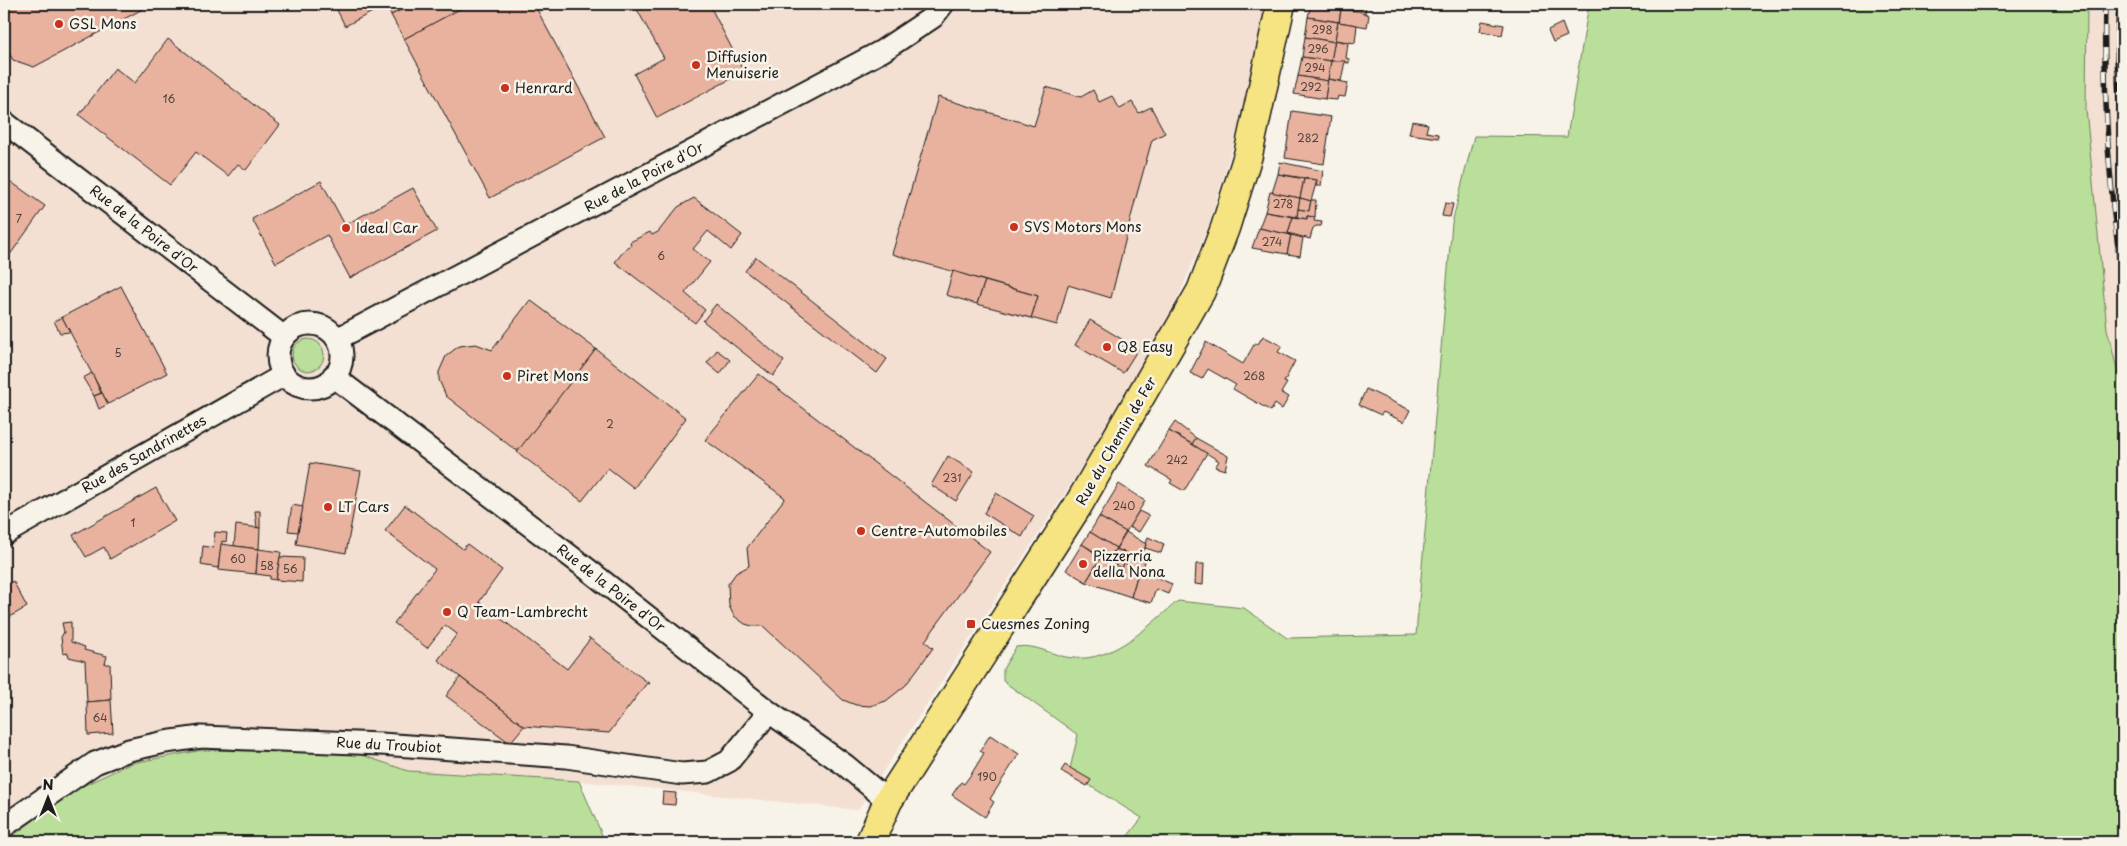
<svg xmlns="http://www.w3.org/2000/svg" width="2127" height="846" font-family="'Playpen Sans',sans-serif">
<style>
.built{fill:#f3e0d2}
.green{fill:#badf9a;stroke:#6b7e5b}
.building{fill:#e9b29e;stroke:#1c1c1c}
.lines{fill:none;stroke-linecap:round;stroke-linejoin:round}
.minor-casing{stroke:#1c1c1c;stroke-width:25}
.major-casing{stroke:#1c1c1c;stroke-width:31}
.minor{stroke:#f7f3e8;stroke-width:21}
.major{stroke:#f6e381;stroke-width:28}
.rail-casing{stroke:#1c1c1c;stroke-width:5.5}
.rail{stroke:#f7f3e8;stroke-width:4;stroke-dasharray:11;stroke-linecap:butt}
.poi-dot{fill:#c8321e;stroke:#f7f3e8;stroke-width:2}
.labels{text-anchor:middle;stroke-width:5;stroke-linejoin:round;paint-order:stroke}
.number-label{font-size:11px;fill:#4f423c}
.poi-label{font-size:14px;fill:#1c1c1c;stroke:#f7f3e8;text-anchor:start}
.street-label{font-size:14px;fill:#1c1c1c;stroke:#f7f3e8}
</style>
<rect width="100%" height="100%" fill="#f7f3e8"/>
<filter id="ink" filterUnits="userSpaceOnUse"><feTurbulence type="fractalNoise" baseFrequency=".02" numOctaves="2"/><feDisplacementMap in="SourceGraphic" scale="10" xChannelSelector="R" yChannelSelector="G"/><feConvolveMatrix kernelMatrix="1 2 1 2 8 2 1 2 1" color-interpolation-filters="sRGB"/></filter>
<g filter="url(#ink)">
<g class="built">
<polygon points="4,4 1267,4 1238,129 1208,227 1178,298 1127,395 1065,493 858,810 579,781 408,771 356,753 203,750 132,763 72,791 4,842"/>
<polygon points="2087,4 2123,4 2123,393 2107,329 2086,109"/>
</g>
<g class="green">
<path d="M1589,4h498l-1,105 21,220 16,64v449h-1000l19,-24 -73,-45 9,-38 -75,-54v-12l13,-22c20,-4 38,10 57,11 41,4 76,-33 105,-57l66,7 43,30 129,-3 36,-412 22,-87 93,1z"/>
<circle cx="308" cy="355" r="16"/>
<polygon points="203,750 356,753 408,771 579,781 605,842 5,842 72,791 132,763"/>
</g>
<g class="building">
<polygon points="4,4 152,4 34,67 13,60 4,44"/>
<polygon points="334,4 413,4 391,15 386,5 345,26"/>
<polygon points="413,4 470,4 404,39 391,15"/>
<polygon points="469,4 534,4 605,137 490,198 404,39"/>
<polygon points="623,4 634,4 635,7 627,11"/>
<polygon points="634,4 709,4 744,72 657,118 634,74 664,58"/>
<polygon points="1311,4 1342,4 1341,10"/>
<polygon points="1311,4 1341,10 1339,22 1308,17"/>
<polygon points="1342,4 1366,4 1365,13 1341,9"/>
<polygon points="1341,10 1359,11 1369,15 1367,27 1339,22"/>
<polygon points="1308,17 1338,22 1335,42 1305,37"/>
<polygon points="1482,21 1504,25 1502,35 1480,31"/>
<polygon points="1338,22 1357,25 1355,43 1335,40"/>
<polygon points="1562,23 1567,36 1553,42 1548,30"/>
<polygon points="1305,37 1335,42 1331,61 1302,57"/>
<polygon points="168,39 280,125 246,170 238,164 228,176 196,152 170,185 79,115 115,68 135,83"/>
<polygon points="1335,40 1348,43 1346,58 1349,59 1349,63 1331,61"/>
<polygon points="1302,57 1331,61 1328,81 1298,76"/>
<polygon points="1331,61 1345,61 1341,81 1328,79"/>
<polygon points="1298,76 1328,81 1325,99 1294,94"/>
<polygon points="1328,79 1348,83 1345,97 1338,96 1337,100 1325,99"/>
<polygon points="1046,87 1081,97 1093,90 1099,102 1112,96 1120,109 1132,102 1139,113 1151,107 1165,133 1152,140 1135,201 1111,298 1068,285 1057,325 1031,318 1038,296 892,254 938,97 1034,126"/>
<polygon points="1292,111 1331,117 1324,164 1285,158"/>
<polygon points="1412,121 1428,124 1426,132 1438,134 1439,138 1409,134"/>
<polygon points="1280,162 1323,171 1321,186 1316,186 1317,180 1278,174"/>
<polygon points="1278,174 1304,179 1300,198 1272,193"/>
<polygon points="4,177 45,206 4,263"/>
<polygon points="1304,179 1317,180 1311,201 1300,198"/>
<polygon points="321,181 345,225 413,188 437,231 350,278 327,235 276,263 252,219"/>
<polygon points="1270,192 1300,198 1297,217 1265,212"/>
<polygon points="694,198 742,235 731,250 708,231 693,249 710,262 685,293 705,310 695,323 615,262 627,247 631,245 630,242 650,232 652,235 658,232 678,207"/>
<polygon points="1300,198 1311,201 1309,211 1298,209"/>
<polygon points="1316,200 1315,217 1307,216 1307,219 1297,217 1298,209 1309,211 1311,200"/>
<polygon points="1445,203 1453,204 1450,217 1442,216"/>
<polygon points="1265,212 1293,217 1288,233 1291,235 1259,228"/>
<polygon points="1307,216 1315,217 1314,221 1322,222 1321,226 1316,226 1313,228 1310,239 1288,233 1293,217 1307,219"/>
<polygon points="1259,228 1291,235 1287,254 1252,248"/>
<polygon points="1291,235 1303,238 1300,256 1287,254"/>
<polygon points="756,257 887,359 877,373 745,271"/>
<polygon points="953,271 985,281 977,304 946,295"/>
<polygon points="985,281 1038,296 1031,318 977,304"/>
<polygon points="121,286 167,373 108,404 62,317"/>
<polygon points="530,300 596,349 519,451 514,449 446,396 439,380 439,372 446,356 459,346 476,344 492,350"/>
<polygon points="716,304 784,361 773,376 703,321"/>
<polygon points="62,317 70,332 60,333 54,321"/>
<polygon points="1090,320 1138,349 1123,373 1075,345"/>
<polygon points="1263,336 1282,346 1278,352 1295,361 1284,382 1287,383 1281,393 1289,397 1282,409 1275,404 1271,411 1233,389 1236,385 1208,369 1202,379 1190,373 1206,342 1243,364 1255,343 1258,344"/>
<polygon points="596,349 686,418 634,488 608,468 582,501 517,452"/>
<polygon points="717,350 730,360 720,374 707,363"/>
<polygon points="92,373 101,393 94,396 83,378"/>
<polygon points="759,374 990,552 925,641 933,648 905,686 886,701 870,706 856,705 843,700 763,626 752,626 745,624 734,616 729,606 728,584 736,573 749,566 747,548 785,498 705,440"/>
<polygon points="1366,389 1410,410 1404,422 1383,412 1381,415 1359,405"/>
<polygon points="102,393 108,404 99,409 94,396"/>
<polygon points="1175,422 1196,438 1192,444 1169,431"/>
<polygon points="1169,431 1207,453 1184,491 1170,483 1172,480 1148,466"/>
<polygon points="1196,438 1228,456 1225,470 1215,467 1219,461 1192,444"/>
<polygon points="948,456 974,472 956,501 931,485"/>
<polygon points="310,463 361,471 346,553 296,544"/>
<polygon points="1119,484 1145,501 1126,532 1099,517"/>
<polygon points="156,488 175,521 110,559 104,547 86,557 73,535"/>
<polygon points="996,493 1034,516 1022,537 984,513"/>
<polygon points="292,505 303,507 298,532 288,531"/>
<polygon points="405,505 463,549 467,544 502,570 479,602 567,669 590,639 588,637 650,684 647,683 609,733 524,726 438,660 457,634 445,625 427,648 394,623 435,569 385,531"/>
<polygon points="255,511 260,511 260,528 257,528"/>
<polygon points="1139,511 1149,516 1139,532 1129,527"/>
<polygon points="1099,517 1126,532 1116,548 1090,532"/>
<polygon points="236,525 260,528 259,549 234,546"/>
<polygon points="215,532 227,533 226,542 222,541 218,568 201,565 203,546 213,548"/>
<polygon points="1090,532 1116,548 1108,560 1082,544"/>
<polygon points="1126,532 1146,544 1142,559 1116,549"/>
<polygon points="1148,537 1164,544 1161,553 1145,548"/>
<polygon points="221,544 258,549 256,574 218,570"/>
<polygon points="1082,544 1101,557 1086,582 1066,570"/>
<polygon points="258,549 281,552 276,580 270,579 270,576 256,574"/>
<polygon points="1116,549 1142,559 1142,561 1145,561 1144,566 1141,566 1139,570 1124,563 1122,569 1108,560"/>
<polygon points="280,557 303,558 302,582 276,580"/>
<polygon points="1101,557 1122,569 1124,563 1139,570 1131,597 1086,582"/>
<polygon points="1196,564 1204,564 1203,585 1195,584"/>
<polygon points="1139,570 1172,584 1168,594 1156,589 1151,603 1131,597"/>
<polygon points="13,581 27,607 4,620 4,586"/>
<polygon points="71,622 71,642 85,647 84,650 107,656 105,664 110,664 111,700 87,702 85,661 69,657 68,653 63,654 61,637 64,632 62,623"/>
<polygon points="460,677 524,726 510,743 446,696"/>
<polygon points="111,700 113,733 88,735 87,702"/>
<polygon points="990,735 1019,754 990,799 994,802 985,817 952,795 961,782 964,784 972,773 984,753 980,751"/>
<polygon points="1065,765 1091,780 1087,786 1061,771"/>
<polygon points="663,792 676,793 675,805 662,804"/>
<polygon points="627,836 637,837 636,842 626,842"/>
</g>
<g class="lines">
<g class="minor-casing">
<g id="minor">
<polyline points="4,122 284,337"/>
<circle cx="310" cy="356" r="32"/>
<polyline points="337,339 882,51 933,17 943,4"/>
<polyline points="333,376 586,568 769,712 845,765 888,801"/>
<polyline points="4,534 284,375"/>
<polyline points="4,826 95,763 129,750 165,742 201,737 381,744 566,757 682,774 708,772 729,761 769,712"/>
</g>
</g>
<g class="major-casing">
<polyline id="major" points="870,842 888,801 1077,507 1201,291 1225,228 1248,155 1281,4"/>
</g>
<use href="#minor" class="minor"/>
<use href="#major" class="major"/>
<g class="rail-casing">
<g id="rail">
<path d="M2105,4c-2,94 4,188 18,281"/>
<polyline points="2119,4 2117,59 2123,169"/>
</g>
</g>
<use href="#rail" class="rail"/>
</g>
</g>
<g class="poi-dot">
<circle cx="59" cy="24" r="5"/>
<circle cx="696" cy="65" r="5"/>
<circle cx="505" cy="88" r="5"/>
<circle cx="1014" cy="227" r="5"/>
<circle cx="346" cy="228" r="5"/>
<circle cx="1107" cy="347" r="5"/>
<circle cx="507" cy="376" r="5"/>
<circle cx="328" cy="507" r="5"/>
<circle cx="861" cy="531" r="5"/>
<circle cx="1083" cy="564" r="5"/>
<circle cx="447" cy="612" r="5"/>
<rect x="966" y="619" width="10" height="10" rx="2.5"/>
</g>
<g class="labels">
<g class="number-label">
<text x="1322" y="34">298</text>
<text x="1318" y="53">296</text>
<text x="1315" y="72">294</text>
<text x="1311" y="91">292</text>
<text x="169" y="103">16</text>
<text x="1308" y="142">282</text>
<text x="1283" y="208">278</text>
<text x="19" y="223">7</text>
<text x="1272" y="246">274</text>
<text x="661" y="260">6</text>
<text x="118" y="357">5</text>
<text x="1254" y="380">268</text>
<text x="610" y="428">2</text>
<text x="1177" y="464">242</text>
<text x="952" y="482">231</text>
<text x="1124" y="510">240</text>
<text x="133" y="527">1</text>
<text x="238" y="563">60</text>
<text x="267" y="570">58</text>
<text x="290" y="573">56</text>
<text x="100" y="722">64</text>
<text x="987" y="781">190</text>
</g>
<g class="poi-label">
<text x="69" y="29">GSL Mons</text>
<text x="706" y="62">Diffusion<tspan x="706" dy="16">Menuiserie</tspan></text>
<text x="515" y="93">Henrard</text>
<text x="1024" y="232">SVS Motors Mons</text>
<text x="356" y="233">Ideal Car</text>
<text x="1117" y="352">Q8 Easy</text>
<text x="517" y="381">Piret Mons</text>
<text x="338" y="512">LT Cars</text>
<text x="871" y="536">Centre-Automobiles</text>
<text x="1093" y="561">Pizzerria<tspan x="1093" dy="16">della Nona</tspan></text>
<text x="457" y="617">Q Team-Lambrecht</text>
<text x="981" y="629">Cuesmes Zoning</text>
</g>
<g class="street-label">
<text transform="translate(644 177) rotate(-28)" y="5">Rue de la Poire d'Or</text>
<text transform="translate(144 229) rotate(38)" y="5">Rue de la Poire d'Or</text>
<text transform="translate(1116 441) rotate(-60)" y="5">Rue du Chemin de Fer</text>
<text transform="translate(144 454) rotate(-30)" y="5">Rue des Sandrinettes</text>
<text transform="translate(611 588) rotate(38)" y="5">Rue de la Poire d'Or</text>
<text transform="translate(389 745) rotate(3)" y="5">Rue du Troubiot</text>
</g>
</g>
<rect width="2127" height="846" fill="none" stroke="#f7f3e8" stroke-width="20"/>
<rect x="10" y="10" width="2107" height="826" fill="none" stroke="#1c1c1c" stroke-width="2" filter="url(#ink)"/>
<g transform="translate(48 798)" stroke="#f7f3e8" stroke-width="4" paint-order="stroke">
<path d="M0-4L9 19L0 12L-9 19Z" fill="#1c1c1c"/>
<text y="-8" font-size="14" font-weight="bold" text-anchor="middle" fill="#1c1c1c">N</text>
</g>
</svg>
